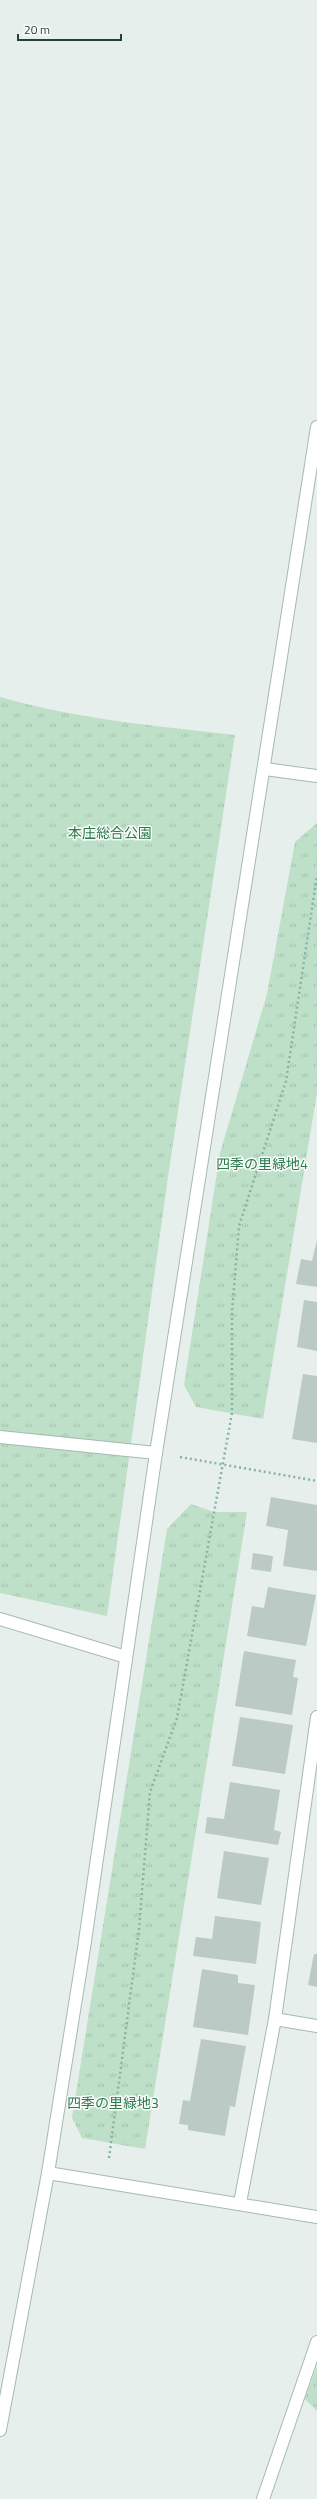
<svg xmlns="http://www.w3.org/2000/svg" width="317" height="2499" font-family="'Titillium Web','Noto Sans JP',sans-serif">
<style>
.park{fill:url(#park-tufts)}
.building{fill:#bbcac4}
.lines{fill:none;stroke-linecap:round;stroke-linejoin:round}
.pedestrian-casing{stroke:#a8b8b2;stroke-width:14}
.minor-casing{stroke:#a8b8b2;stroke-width:14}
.tertiary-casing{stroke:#a8b8b2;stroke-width:14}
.path{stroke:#86b3a5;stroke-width:2.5;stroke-dasharray:2 3;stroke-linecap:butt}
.pedestrian{stroke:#fff;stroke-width:12}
.minor{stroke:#fff;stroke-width:12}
.tertiary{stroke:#fff;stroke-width:12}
.labels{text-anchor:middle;stroke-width:3;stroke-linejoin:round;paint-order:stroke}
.park-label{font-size:14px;fill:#2d7a4b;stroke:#f7fbf9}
</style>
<defs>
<pattern id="park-tufts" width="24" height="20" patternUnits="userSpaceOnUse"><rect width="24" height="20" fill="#bfe0c8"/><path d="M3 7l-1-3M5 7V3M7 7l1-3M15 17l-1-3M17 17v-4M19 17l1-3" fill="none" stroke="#a4c1ad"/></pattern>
</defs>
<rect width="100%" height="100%" fill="#e6efeb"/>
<g class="park">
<path d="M0,697c77,22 156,29 235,38l-67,442 -61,439 -107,-23z"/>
<polygon points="317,823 317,1093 263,1419 196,1407 184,1385 220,1153 267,994 295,842"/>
<polygon points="191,1504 214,1512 247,1512 145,2149 82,2138 72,2118 167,1529"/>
<polygon points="317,2366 317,2411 305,2399"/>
</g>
<g class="building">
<polygon points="317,1240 317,1287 296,1284 301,1259 312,1261"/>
<polygon points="304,1300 317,1302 317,1351 297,1347"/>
<polygon points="303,1374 317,1376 317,1443 292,1439"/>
<polygon points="271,1497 317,1505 317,1571 283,1566 288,1530 266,1526"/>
<polygon points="253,1553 273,1556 271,1572 251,1569"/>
<polygon points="268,1587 316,1595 306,1646 247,1636 252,1606 264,1608"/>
<polygon points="244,1651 296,1660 293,1677 298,1678 292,1715 235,1706"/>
<polygon points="240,1717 293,1725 285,1774 232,1766"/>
<polygon points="230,1782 280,1790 274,1830 281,1832 278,1845 205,1833 207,1817 224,1819"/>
<polygon points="224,1851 269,1858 261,1905 217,1898"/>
<polygon points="215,1916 261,1922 256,1964 193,1956 196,1937 212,1939"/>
<polygon points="314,1954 317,1954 317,1987 308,1985"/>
<polygon points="202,1969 238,1975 238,1983 255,1985 248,2035 193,2027"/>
<polygon points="201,2039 246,2046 235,2107 230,2106 225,2136 188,2130 188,2125 179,2124 183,2100 190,2101"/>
</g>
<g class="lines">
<g class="pedestrian-casing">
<polyline id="pedestrian" points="0,1437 156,1453"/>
</g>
<g class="minor-casing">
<g id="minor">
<polyline points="0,1619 126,1657"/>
<polyline points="275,2019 317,2026"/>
<polyline points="240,2203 275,2019 317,1717"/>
<polyline points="263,2499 317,2342"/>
</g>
</g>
<g class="tertiary-casing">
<g id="tertiary">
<polyline points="265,769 317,776"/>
<polyline points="48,2173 317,2217"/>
<polyline points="0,2430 48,2173 84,1948 156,1453 317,427"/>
</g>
</g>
<g class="path">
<polyline points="180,1457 317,1481"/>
<polyline points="109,2158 139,1929 150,1792 177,1718 232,1413 232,1312 239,1226 286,1081 317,875"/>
</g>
<use href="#pedestrian" class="pedestrian"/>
<use href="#minor" class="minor"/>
<use href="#tertiary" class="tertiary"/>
</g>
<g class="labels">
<g class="park-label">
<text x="110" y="838">本庄総合公園</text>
<text x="262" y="1169">四季の里緑地4</text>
<text x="113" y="2108">四季の里緑地3</text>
</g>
</g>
<path d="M18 34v6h103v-6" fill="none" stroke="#24423a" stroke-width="2"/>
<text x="24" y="34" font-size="12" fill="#24423a" stroke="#f7fbf9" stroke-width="3" paint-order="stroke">20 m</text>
</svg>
